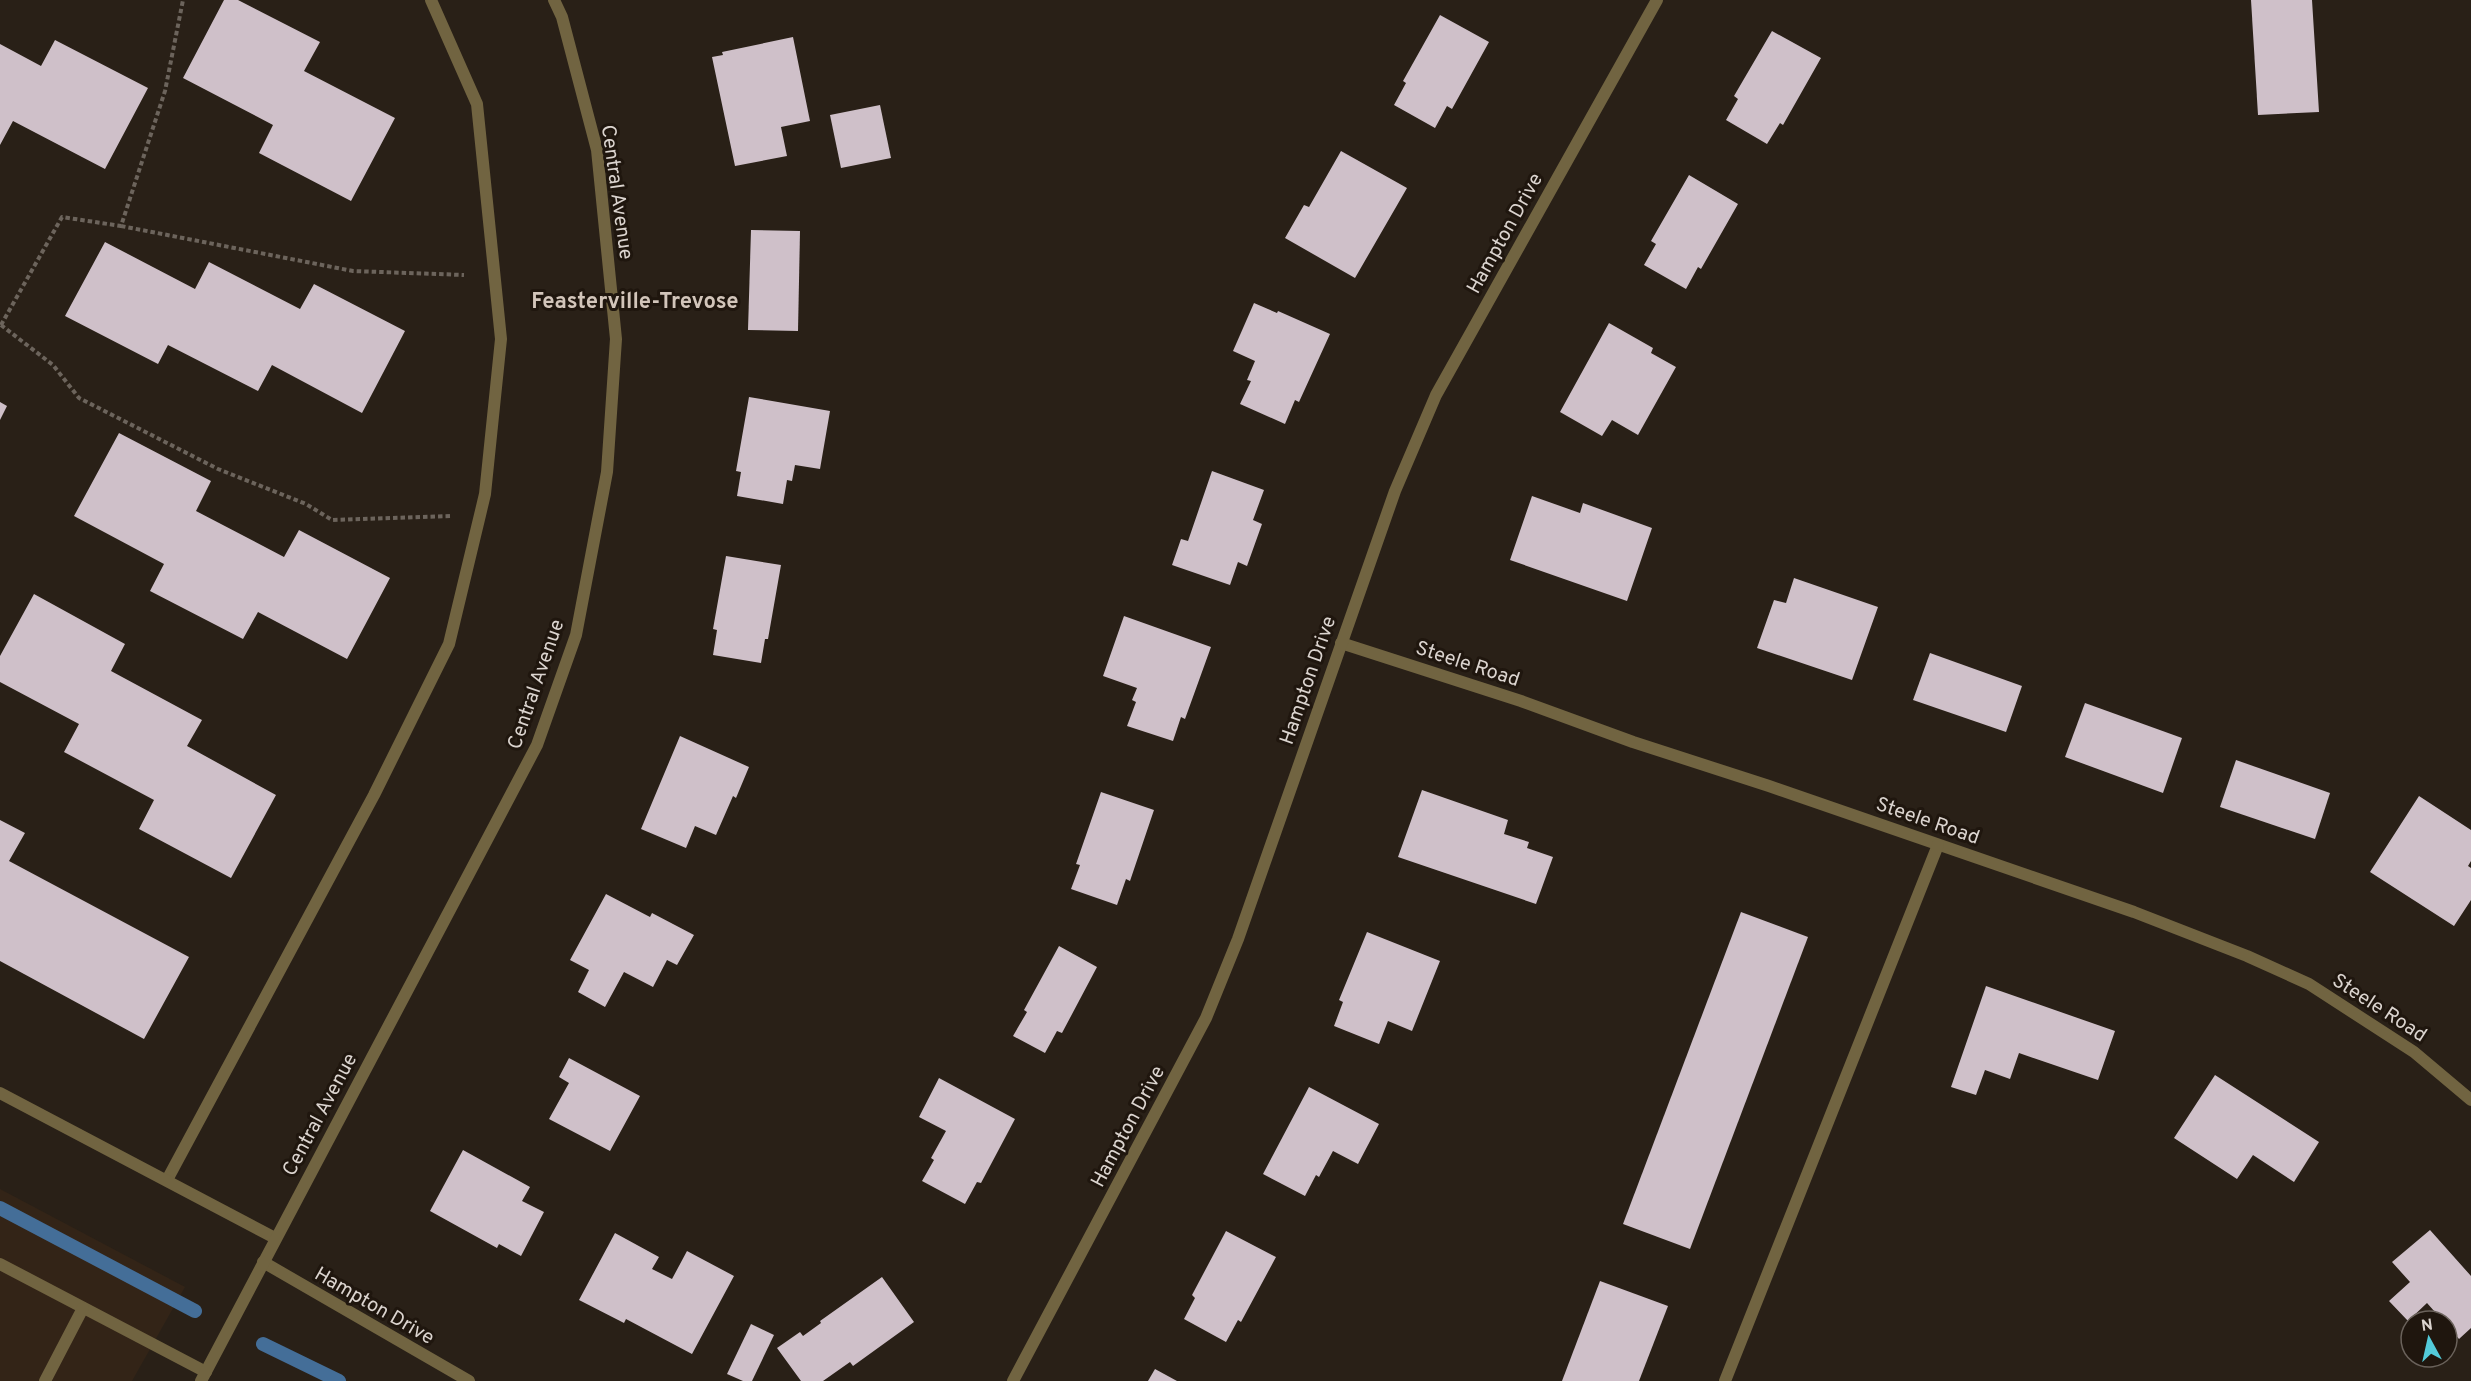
<svg xmlns="http://www.w3.org/2000/svg" width="2471" height="1381" font-family="Overpass,sans-serif">
<style>
.built{fill:#332417}
.lines{fill:none;stroke-linecap:round;stroke-linejoin:round}
.stream{stroke:#446e98;stroke-width:14}
.building{fill:#cfc0c9}
.path{stroke:#6c645c;stroke-width:4;stroke-dasharray:4.5 3;stroke-linecap:butt}
.service{stroke:#716441;stroke-width:12}
.minor{stroke:#716441;stroke-width:12}
.labels{text-anchor:middle;stroke-width:6;stroke-linejoin:round;paint-order:stroke}
.street-label{font-size:20px;fill:#dbd4cf;stroke:#1f160e}
.quarter-label{font-size:22px;font-weight:bold;fill:#d2c5ba;stroke:#1f160e}
</style>
<rect width="100%" height="100%" fill="#292017"/>
<polygon class="built" points="0,1189 185,1287 132,1381 0,1381"/>
<g class="lines">
<g class="stream">
<polyline points="0,1208 195,1311"/>
<polyline points="263,1344 339,1381"/>
</g>
</g>
<g class="building">
<polygon points="224,0 238,0 320,42 304,71 395,118 351,201 259,153 273,125 183,78"/>
<polygon points="2251,0 2312,0 2319,112 2258,115"/>
<polygon points="1440,15 1489,42 1452,109 1447,106 1435,128 1394,105 1406,83 1403,81"/>
<polygon points="1772,31 1821,58 1783,125 1780,123 1767,144 1726,120 1738,99 1734,96"/>
<polygon points="793,37 810,121 781,127 787,156 735,166 712,57 723,55 722,52"/>
<polygon points="55,40 148,88 105,169 13,121 0,145 0,44 41,66"/>
<polygon points="880,105 891,158 841,168 830,115"/>
<polygon points="1341,151 1407,188 1355,278 1285,238 1304,205 1309,207"/>
<polygon points="1689,175 1738,204 1701,269 1698,267 1686,289 1644,265 1656,244 1651,241"/>
<polygon points="751,230 800,231 798,331 748,330"/>
<polygon points="105,242 195,289 209,262 300,309 314,284 405,331 362,413 272,365 258,391 168,345 158,364 65,316"/>
<polygon points="1254,303 1277,313 1278,311 1330,334 1299,402 1295,400 1285,424 1240,404 1251,381 1247,380 1255,361 1233,351"/>
<polygon points="1609,323 1653,348 1651,353 1676,367 1638,435 1612,420 1602,436 1560,412"/>
<polygon points="749,397 830,411 820,469 795,465 792,481 787,480 783,504 737,496 741,472 736,471"/>
<polygon points="0,402 7,406 0,420"/>
<polygon points="119,433 211,481 196,511 284,557 299,530 390,578 347,659 258,612 243,639 150,591 164,564 74,516"/>
<polygon points="1212,471 1264,490 1253,520 1262,524 1247,566 1238,562 1230,585 1172,565 1181,539 1188,541"/>
<polygon points="1532,496 1580,513 1583,503 1652,528 1627,601 1510,560"/>
<polygon points="726,556 781,565 768,639 765,639 761,663 713,655 717,630 713,629"/>
<polygon points="1794,578 1878,607 1852,680 1757,648 1774,600 1786,603"/>
<polygon points="34,594 125,644 111,671 202,720 187,746 276,795 231,878 139,829 154,800 64,752 79,724 0,682 0,656"/>
<polygon points="1124,616 1211,647 1185,719 1181,717 1173,741 1127,726 1136,702 1132,700 1137,688 1103,676"/>
<polygon points="1930,653 2022,686 2006,732 1913,700"/>
<polygon points="2085,703 2182,738 2163,793 2065,757"/>
<polygon points="680,736 749,767 736,798 733,796 716,835 695,826 686,848 641,829"/>
<polygon points="2236,760 2330,793 2315,839 2220,807"/>
<polygon points="1422,790 1508,820 1504,834 1529,842 1527,848 1553,857 1536,904 1398,857"/>
<polygon points="1101,792 1154,810 1130,881 1126,879 1117,905 1071,889 1080,865 1076,864"/>
<polygon points="2419,796 2471,830 2471,861 2468,866 2471,868 2471,900 2454,926 2370,872"/>
<polygon points="0,820 25,833 9,861 189,957 144,1039 0,961"/>
<polygon points="606,894 650,917 652,913 694,935 677,965 667,960 653,987 624,972 605,1007 578,992 589,970 570,960"/>
<polygon points="1741,912 1808,937 1690,1249 1623,1224"/>
<polygon points="1367,932 1440,961 1412,1031 1388,1021 1379,1044 1334,1026 1343,1002 1339,1000"/>
<polygon points="1059,946 1097,967 1062,1033 1057,1031 1045,1053 1013,1036 1027,1012 1024,1010"/>
<polygon points="1986,986 2115,1031 2098,1080 2019,1053 2010,1079 1985,1070 1976,1095 1951,1087"/>
<polygon points="569,1058 640,1096 610,1151 549,1119 569,1083 559,1077"/>
<polygon points="2215,1075 2319,1142 2294,1182 2253,1155 2237,1179 2174,1138"/>
<polygon points="939,1078 1015,1119 981,1183 977,1182 965,1204 922,1181 934,1160 931,1158 946,1131 919,1117"/>
<polygon points="1309,1087 1379,1124 1358,1164 1333,1151 1319,1177 1316,1175 1305,1196 1263,1174"/>
<polygon points="463,1150 530,1187 522,1201 544,1212 521,1256 499,1244 497,1248 430,1211"/>
<polygon points="2430,1230 2471,1276 2471,1328 2459,1339 2447,1325 2447,1321 2443,1321 2427,1303 2408,1321 2389,1301 2410,1282 2392,1262"/>
<polygon points="1226,1231 1276,1257 1241,1322 1238,1320 1226,1342 1184,1319 1195,1298 1192,1295"/>
<polygon points="615,1233 659,1257 652,1269 672,1279 687,1251 734,1276 692,1354 626,1319 624,1323 579,1300"/>
<polygon points="882,1277 914,1322 853,1366 850,1362 823,1381 801,1381 777,1348 800,1332 803,1336 821,1323 820,1321"/>
<polygon points="1600,1281 1668,1306 1639,1381 1562,1381"/>
<polygon points="751,1324 774,1335 752,1381 743,1381 727,1374"/>
<polygon points="1155,1369 1177,1381 1148,1381"/>
</g>
<g class="lines">
<g class="path">
<polyline points="121,226 353,271 464,275"/>
<polyline points="1,325 53,365 79,398 218,469 306,504 332,520 450,516"/>
<polyline points="1,325 62,217 121,226 165,91 183,0"/>
</g>
<g class="service">
<polyline points="167,1180 374,795 449,644 480,515 485,494 501,339 477,104 431,0"/>
<polyline points="0,1264 206,1372"/>
<polyline points="45,1381 83,1308"/>
</g>
<g class="minor">
<polyline points="1341,643 1521,701 1633,742 1769,786 2134,912 2247,956 2309,984 2414,1052 2471,1100"/>
<polyline points="0,1093 275,1238"/>
<polyline points="263,1262 469,1381"/>
<polyline points="201,1381 537,745 576,635 607,472 616,339 597,150 562,17 554,0"/>
<polyline points="1013,1381 1206,1018 1238,939 1395,491 1436,395 1657,0"/>
<polyline points="1725,1381 1938,845"/>
</g>
</g>
<g class="labels">
<g class="street-label">
<text transform="translate(618 192) rotate(82)" y="7">Central Avenue</text>
<text transform="translate(1504 233) rotate(-61)" y="7">Hampton Drive</text>
<text transform="translate(1468 663) rotate(18)" y="7">Steele Road</text>
<text transform="translate(1307 680) rotate(-71)" y="7">Hampton Drive</text>
<text transform="translate(535 684) rotate(-71)" y="7">Central Avenue</text>
<text transform="translate(1928 820) rotate(19)" y="7">Steele Road</text>
<text transform="translate(2380 1007) rotate(33)" y="7">Steele Road</text>
<text transform="translate(319 1114) rotate(-62)" y="7">Central Avenue</text>
<text transform="translate(1127 1126) rotate(-62)" y="7">Hampton Drive</text>
<text transform="translate(375 1305) rotate(30)" y="7">Hampton Drive</text>
</g>
<g class="quarter-label">
<text x="635" y="308">Feasterville-Trevose</text>
</g>
</g>
<g transform="translate(2429 1339) rotate(352)"><circle r="28" fill="#1f160e" stroke="#6a625b" stroke-width="1.5"/>
<path d="M0-4.5L10 22L0 15L-10 22Z" fill="#53cbda"/>
<text y="-9" font-size="16" font-weight="bold" text-anchor="middle" fill="#dbd4cf">N</text>
</g>
</svg>
